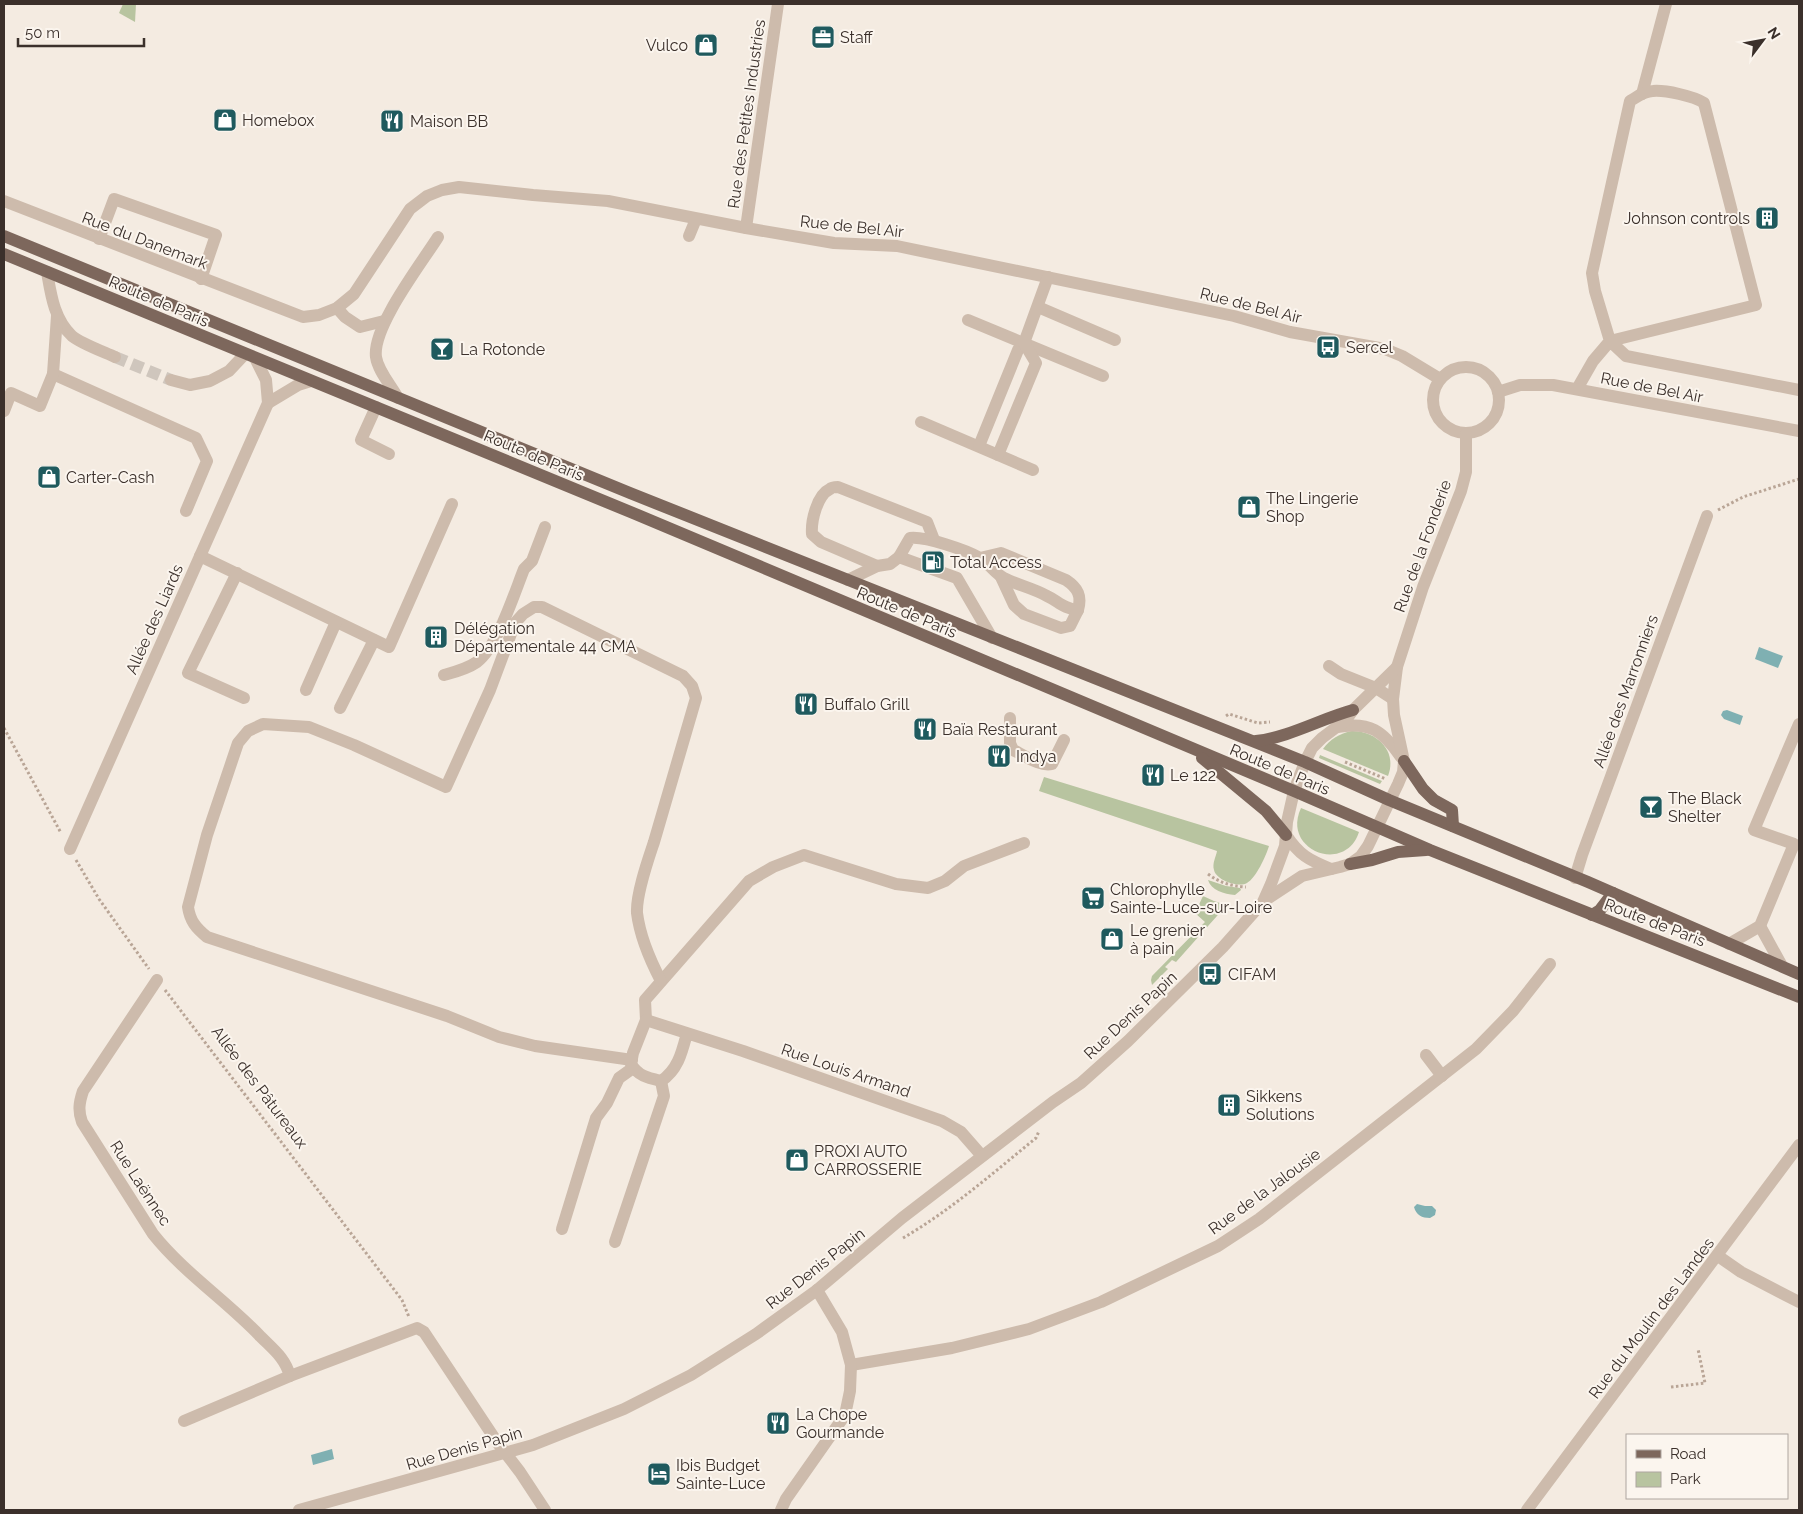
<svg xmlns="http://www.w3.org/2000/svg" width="1803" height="1514" font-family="Raleway,sans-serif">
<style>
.green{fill:#b8c4a0}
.water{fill:#7fb0b2}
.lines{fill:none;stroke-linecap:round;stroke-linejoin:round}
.minor-tunnel{stroke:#cfc6bd;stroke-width:12;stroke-dasharray:12 6;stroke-linecap:butt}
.path{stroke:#b9a596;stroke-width:3;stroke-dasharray:2.5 2.5;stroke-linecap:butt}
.minor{stroke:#cdbbac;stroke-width:12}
.major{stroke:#7d675c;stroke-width:12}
.labels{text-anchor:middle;stroke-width:4;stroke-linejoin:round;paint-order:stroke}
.poi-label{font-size:16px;fill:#3b302b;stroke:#fbf5ee;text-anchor:start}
.street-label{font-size:16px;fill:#3b302b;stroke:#fbf5ee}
</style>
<rect width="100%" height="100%" fill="#f4ebe1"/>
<g class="green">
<polygon points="123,4 136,4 135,22 119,13"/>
<path d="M1351,731c24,-1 47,19 37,45l-65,-27c7,-10 16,-15 28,-18z"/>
<polygon points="1320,755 1382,781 1380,784 1319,758"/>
<path d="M1044,777l225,69c-3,10 -13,32 -22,37 -9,5 -31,-3 -33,-13 -2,-7 2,-13 3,-19l-178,-60z"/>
<path d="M1301,808l58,24c-14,43 -78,18 -58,-24z"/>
<path d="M1208,880l18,6 14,2 1,2 -6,5c-11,-1 -24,-5 -27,-15z"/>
<polygon points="1203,896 1214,901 1226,905 1225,907 1176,962 1172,960 1165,967 1168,969 1152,985 1151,980 1152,976 1205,922 1195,913"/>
</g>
<g class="water">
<polygon points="1759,647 1783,656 1778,668 1755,659"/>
<polygon points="1727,710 1743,716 1740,725 1724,719 1721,715 1723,711"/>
<path d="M1417,1204l8,2h7l4,4 -1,5 -5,3c-8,0 -14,-3 -16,-11z"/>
<polygon points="332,1449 334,1459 313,1465 311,1455"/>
</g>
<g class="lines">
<polyline class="minor-tunnel" points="115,357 171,380"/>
<g class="path">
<polyline points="1718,510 1743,497 1799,479"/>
<polyline points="1226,716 1229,714 1258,723 1270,722"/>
<polyline points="4,728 61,833"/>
<polyline points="1345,762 1386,779"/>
<polyline points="76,860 99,899 149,969"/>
<path d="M1208,874c12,9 23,12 38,13"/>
<polyline points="165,990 402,1300 409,1317"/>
<path d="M903,1238c48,-28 90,-65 133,-100l3,-7"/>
<polyline points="1671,1387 1705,1383 1698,1349"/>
</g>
<g class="minor">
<polyline points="1642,94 1666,4"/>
<polyline points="4,201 303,317 319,315 337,308 354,294 410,209 427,196 442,190 459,187 533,195 608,201 746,228 834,243 897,246 1234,316 1290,332 1385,349 1402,356 1440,379"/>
<polyline points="746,228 778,4"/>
<polyline points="689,236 696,219"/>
<polyline points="99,239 114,199 216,235 201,279"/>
<path d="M47,272c4,23 7,47 25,64 8,7 32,16 43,21"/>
<polyline points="1038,307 1115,340"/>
<polyline points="337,308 345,317 360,327 384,321"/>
<polyline points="968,320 1103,376"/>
<circle cx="1466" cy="400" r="33"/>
<polyline points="53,374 196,438 207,461 186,511"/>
<polyline points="171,380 190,385 210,381 229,371 245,354"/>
<path d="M1577,389l16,-28 17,-20 146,-36 -52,-202c-10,-7 -39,-13 -51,-12 -9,0 -16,6 -23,10l-38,172 3,18 15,50 16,15 173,34"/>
<polyline points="1498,392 1520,385 1553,385 1799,431"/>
<path d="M398,398c-7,-13 -20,-27 -22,-41 -4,-30 45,-93 62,-120"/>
<polyline points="268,403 298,385 311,381"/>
<polyline points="376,407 361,440 389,454"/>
<polyline points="4,411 11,393 40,406 53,374 57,316"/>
<polyline points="921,422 1033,470"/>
<polyline points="979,446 1018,350 1024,343"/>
<polyline points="998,455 1036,363 1024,343 1048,277"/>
<polyline points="200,556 389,647 452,504"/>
<path d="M899,557l11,-19c15,-2 56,12 70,20 9,5 14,15 24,20 13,7 29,10 43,18 11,5 17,13 31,14 4,-14 0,-22 -12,-30l-65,-27 -21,5"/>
<path d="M877,566l-56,-24 -9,-8c-1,-13 5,-39 18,-45 2,-2 5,-2 8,-2l89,35 7,18"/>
<polyline points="237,573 188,673 244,698"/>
<polyline points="1001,577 1014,605 1024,614 1061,628 1070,626 1078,610"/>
<polyline points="848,580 877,566 890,564 899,557 957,578 992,638"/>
<polyline points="1329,666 1341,674 1376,688 1393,699"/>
<path d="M444,675c11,-3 23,-6 33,-13 21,-16 37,-68 47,-93l8,-8 13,-34"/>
<polyline points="306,690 336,622"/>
<polyline points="340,708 374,640"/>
<path d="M1010,718v25l3,7c11,5 27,17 39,14l12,-24"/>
<path d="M1337,727c33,-6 46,4 64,30"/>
<path d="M1286,835c13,20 23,25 45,34"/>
<polyline points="70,849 268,403 266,380 255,358"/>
<polyline points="1575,878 1582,855 1707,516"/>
<polyline points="1264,901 1302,876 1340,867 1350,864 1361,856 1368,846 1398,784 1403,772 1404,761 1394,715 1393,699 1397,667 1423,587 1461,491 1466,472 1466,434"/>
<polyline points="1760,926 1782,966"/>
<polyline points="1729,944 1760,926 1794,844 1754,830 1799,724"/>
<path d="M157,980l-74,111c-4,12 -5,20 -1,31l71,112c31,39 74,67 108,103 13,13 24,21 29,39"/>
<polyline points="646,1020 645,1000 749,881 773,867 804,855 896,884 928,888 945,881 964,866 1024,843"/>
<path d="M687,1033c-5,19 -9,37 -26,48 -13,-3 -23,-5 -30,-17l2,-11 13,-33 97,31 199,70 19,11 21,24"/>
<polyline points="1426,1055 1442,1076"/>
<path d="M632,1060l-97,-14 -36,-9 -52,-21 -240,-79c-11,-9 -17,-16 -19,-30l19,-72 31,-92 10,-12 15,-7 46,3 45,18 92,42 44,-97 25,-67 8,-9 11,-7h8l141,69 9,10 4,12c-14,48 -28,96 -42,144 -6,18 -18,52 -17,71 3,24 13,47 24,68"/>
<polyline points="562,1229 596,1118 607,1103 619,1078 633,1068"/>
<polyline points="615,1242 664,1096 661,1081"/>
<polyline points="1718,1256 1741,1272 1799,1302"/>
<polyline points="851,1365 952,1348 1029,1329 1101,1302 1218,1246 1259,1219 1476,1049 1513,1011 1550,964"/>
<polyline points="184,1421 290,1376 417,1328 424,1332 497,1442 520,1472 545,1510"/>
<polyline points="299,1510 533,1445 624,1409 691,1375 756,1334 817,1290 902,1218 1053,1102 1081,1083 1128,1041 1223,947 1263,902 1271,884 1285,846 1287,822 1294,791 1305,762 1312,748 1322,738 1346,720 1353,710 1397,667"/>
<polyline points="781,1510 786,1499 845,1415 850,1391 851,1365 842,1332 817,1290"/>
<polyline points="1527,1510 1799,1145"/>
</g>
<g class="major">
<polyline points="4,236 630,493 1305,762 1389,800 1588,882 1799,974"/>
<polyline points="4,254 633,513 1294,791 1430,850 1799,997"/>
<path d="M1256,741c34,-4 64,-22 97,-31"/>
<polyline points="1202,758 1266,811 1286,835"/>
<polyline points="1404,761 1423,789 1434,800 1452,810 1453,826"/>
<polyline points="1350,864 1372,860 1398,852 1426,850"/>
<polyline points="1592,915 1600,910 1613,893"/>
</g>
</g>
<defs>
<g id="office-square" transform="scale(1.25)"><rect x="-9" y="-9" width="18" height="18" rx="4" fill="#1f5a5e" stroke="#fbf5ee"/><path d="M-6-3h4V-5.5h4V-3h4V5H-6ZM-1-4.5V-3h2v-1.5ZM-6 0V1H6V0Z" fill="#fff"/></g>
<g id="shop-square" transform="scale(1.25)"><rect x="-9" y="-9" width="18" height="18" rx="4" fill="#1f5a5e" stroke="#fbf5ee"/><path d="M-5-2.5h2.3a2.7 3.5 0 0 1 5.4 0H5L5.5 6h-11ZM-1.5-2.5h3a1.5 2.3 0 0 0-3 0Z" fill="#fff"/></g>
<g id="restaurant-square" transform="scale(1.25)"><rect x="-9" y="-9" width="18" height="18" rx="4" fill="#1f5a5e" stroke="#fbf5ee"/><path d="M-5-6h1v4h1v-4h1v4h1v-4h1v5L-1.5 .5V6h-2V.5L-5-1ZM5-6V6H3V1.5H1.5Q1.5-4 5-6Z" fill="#fff"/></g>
<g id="building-square" transform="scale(1.25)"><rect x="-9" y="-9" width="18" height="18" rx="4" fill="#1f5a5e" stroke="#fbf5ee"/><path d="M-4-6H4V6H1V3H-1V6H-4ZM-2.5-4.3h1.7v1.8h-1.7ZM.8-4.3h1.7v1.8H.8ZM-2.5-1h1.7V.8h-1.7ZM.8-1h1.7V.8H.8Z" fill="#fff"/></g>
<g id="bus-square" transform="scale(1.25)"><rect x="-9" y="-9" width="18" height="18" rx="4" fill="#1f5a5e" stroke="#fbf5ee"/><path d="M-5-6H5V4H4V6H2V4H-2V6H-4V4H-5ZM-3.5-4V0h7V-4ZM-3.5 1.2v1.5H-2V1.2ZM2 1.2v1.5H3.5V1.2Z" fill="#fff"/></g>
<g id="bar-square" transform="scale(1.25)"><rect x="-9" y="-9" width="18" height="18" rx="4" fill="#1f5a5e" stroke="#fbf5ee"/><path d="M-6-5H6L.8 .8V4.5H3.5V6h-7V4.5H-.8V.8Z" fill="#fff"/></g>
<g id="fuel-square" transform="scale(1.25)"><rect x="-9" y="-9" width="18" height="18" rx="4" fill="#1f5a5e" stroke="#fbf5ee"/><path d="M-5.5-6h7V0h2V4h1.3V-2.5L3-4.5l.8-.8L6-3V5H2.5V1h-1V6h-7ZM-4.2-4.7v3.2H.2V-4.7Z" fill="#fff"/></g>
<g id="supermarket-square" transform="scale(1.25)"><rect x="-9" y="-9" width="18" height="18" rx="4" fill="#1f5a5e" stroke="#fbf5ee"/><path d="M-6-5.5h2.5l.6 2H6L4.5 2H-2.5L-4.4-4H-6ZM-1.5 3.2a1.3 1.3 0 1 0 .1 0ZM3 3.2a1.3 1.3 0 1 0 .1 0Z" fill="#fff"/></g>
<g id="hotel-square" transform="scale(1.25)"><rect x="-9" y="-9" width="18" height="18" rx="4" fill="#1f5a5e" stroke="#fbf5ee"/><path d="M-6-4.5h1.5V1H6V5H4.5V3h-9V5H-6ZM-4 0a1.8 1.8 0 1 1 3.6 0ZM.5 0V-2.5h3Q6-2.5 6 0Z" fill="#fff"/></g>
</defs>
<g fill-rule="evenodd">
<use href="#office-square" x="823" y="37"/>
<use href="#shop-square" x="706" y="45"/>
<use href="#shop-square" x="225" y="120"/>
<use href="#restaurant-square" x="392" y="121"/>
<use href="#building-square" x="1767" y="218"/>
<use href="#bus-square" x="1328" y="347"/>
<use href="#bar-square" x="442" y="349"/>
<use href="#shop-square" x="49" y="477"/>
<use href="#shop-square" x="1249" y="507"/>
<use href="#fuel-square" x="933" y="562"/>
<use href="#building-square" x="436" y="637"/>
<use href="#restaurant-square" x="806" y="704"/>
<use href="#restaurant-square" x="925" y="729"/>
<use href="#restaurant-square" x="999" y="756"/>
<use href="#restaurant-square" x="1153" y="775"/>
<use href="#bar-square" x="1651" y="807"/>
<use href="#supermarket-square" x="1093" y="898"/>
<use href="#shop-square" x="1112" y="939"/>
<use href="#bus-square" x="1210" y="974"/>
<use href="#building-square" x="1229" y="1105"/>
<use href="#shop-square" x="797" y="1160"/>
<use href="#restaurant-square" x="778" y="1423"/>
<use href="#hotel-square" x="659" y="1474"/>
</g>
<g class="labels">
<g class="poi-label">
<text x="840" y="43">Staff</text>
<text x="688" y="51" text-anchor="end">Vulco</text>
<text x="242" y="126">Homebox</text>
<text x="410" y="127">Maison BB</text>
<text x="1750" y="224" text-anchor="end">Johnson controls</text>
<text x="1346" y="353">Sercel</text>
<text x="460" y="355">La Rotonde</text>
<text x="66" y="483">Carter-Cash</text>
<text x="1266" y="504">The Lingerie<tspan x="1266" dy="18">Shop</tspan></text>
<text x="950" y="568">Total Access</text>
<text x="454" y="634">Délégation<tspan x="454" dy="18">Départementale 44 CMA</tspan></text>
<text x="824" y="710">Buffalo Grill</text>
<text x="942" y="735">Baïa Restaurant</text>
<text x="1016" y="762">Indya</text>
<text x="1170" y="781">Le 122</text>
<text x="1668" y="804">The Black<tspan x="1668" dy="18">Shelter</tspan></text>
<text x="1110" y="895">Chlorophylle<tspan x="1110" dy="18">Sainte-Luce-sur-Loire</tspan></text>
<text x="1130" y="936">Le grenier<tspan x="1130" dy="18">à pain</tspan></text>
<text x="1228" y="980">CIFAM</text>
<text x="1246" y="1102">Sikkens<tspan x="1246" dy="18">Solutions</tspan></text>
<text x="814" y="1157">PROXI AUTO<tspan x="814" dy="18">CARROSSERIE</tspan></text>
<text x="796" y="1420">La Chope<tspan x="796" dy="18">Gourmande</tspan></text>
<text x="676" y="1471">Ibis Budget<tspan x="676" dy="18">Sainte-Luce</tspan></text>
</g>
<g class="street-label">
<text transform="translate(746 114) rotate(-82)" y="6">Rue des Petites Industries</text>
<text transform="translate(852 226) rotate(6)" y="6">Rue de Bel Air</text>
<text transform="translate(145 240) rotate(21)" y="6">Rue du Danemark</text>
<text transform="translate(159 301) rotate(23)" y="6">Route de Paris</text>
<text transform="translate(1251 305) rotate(14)" y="6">Rue de Bel Air</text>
<text transform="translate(1652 387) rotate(11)" y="6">Rue de Bel Air</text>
<text transform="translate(534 455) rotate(23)" y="6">Route de Paris</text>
<text transform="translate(1422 546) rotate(-70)" y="6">Rue de la Fonderie</text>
<text transform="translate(907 612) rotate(23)" y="6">Route de Paris</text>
<text transform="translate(154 619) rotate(-66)" y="6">Allée des Liards</text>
<text transform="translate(1625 691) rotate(-70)" y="6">Allée des Marronniers</text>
<text transform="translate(1280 769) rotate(23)" y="6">Route de Paris</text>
<text transform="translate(1655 922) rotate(21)" y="6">Route de Paris</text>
<text transform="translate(1130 1015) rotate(-43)" y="6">Rue Denis Papin</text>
<text transform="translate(846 1070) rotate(19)" y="6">Rue Louis Armand</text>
<text transform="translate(260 1087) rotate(53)" y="6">Allée des Pâtureaux</text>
<text transform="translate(141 1183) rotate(57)" y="6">Rue Laënnec</text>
<text transform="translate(1264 1191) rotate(-36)" y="6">Rue de la Jalousie</text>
<text transform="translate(815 1268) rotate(-38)" y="6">Rue Denis Papin</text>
<text transform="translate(1651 1318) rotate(-53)" y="6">Rue du Moulin des Landes</text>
<text transform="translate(464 1448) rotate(-16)" y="6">Rue Denis Papin</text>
</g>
</g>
<rect width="1803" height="1514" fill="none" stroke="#3b302b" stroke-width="10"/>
<rect x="1626" y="1434" width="162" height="65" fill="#fbf5ee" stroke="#aea6a0"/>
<rect x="1636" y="1450" width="25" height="8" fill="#7d675c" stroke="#aea6a0"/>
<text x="1670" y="1459" font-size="15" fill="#3b302b">Road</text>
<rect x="1636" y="1472" width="25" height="15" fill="#b8c4a0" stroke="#aea6a0"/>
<text x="1670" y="1484" font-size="15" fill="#3b302b">Park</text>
<g transform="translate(1763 40) rotate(58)" stroke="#fbf5ee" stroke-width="4" paint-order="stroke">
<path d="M0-4L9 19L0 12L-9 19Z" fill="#3b302b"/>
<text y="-8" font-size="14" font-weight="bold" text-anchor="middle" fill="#3b302b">N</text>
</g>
<path d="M18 38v8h126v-8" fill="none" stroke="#3b302b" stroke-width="2.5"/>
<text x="25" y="38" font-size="15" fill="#3b302b" stroke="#fbf5ee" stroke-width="4" paint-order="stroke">50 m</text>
</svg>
